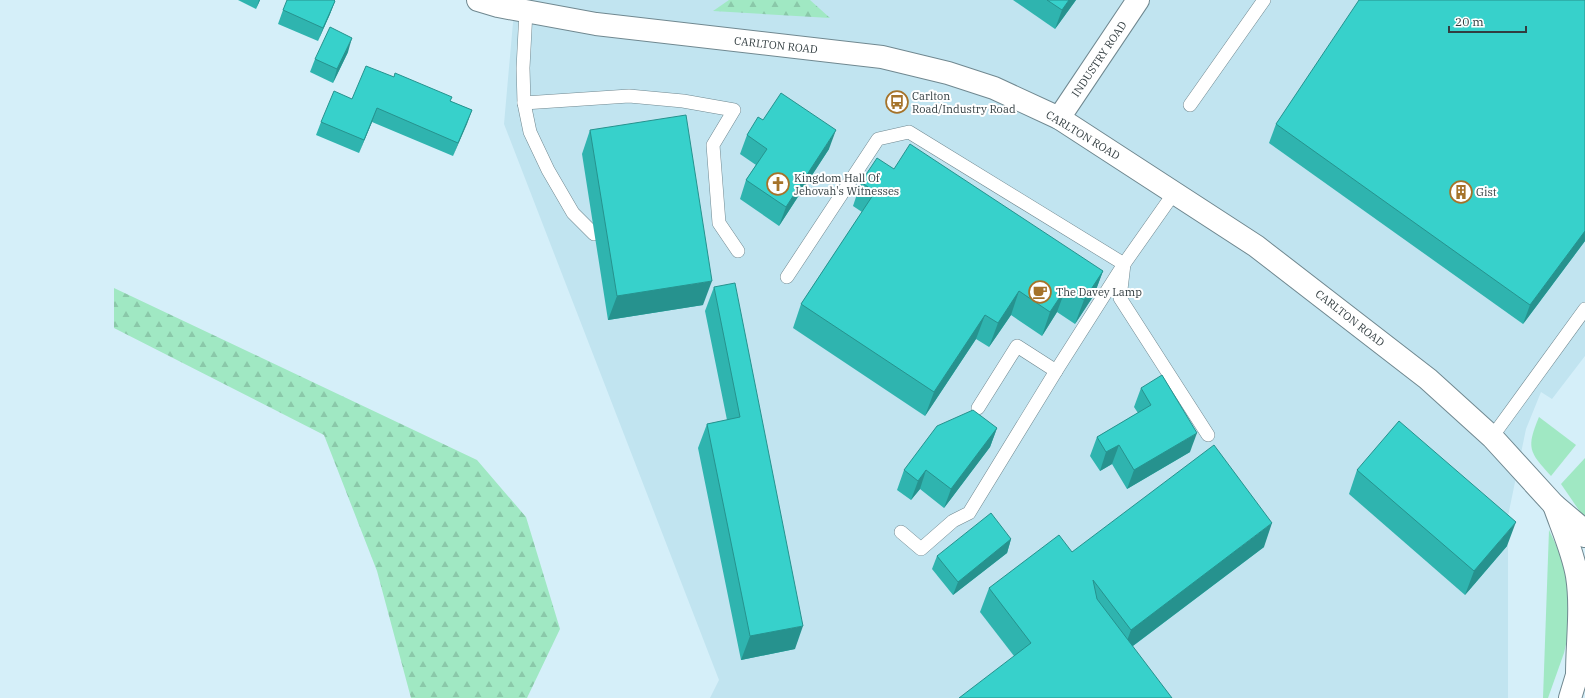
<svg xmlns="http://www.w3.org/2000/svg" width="1585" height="698" font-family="'IBM Plex Serif',serif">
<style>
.built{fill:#c1e4f0}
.grass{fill:#a0e8c3}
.forest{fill:url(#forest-firs)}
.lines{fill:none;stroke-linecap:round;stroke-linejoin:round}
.service-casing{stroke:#708890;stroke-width:14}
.tertiary-casing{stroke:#708890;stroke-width:24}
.secondary-casing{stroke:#708890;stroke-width:24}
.service{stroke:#fff;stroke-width:13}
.tertiary{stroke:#fff;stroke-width:22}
.secondary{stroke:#fff;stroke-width:22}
.wall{fill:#2fb4af}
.shaded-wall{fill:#26928e}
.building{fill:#37d1cb;stroke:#26928e}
.labels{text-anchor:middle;stroke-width:4;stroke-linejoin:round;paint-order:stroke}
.street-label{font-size:11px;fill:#323d40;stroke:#fff}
.poi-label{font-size:11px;fill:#323d40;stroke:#fff;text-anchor:start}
</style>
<defs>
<pattern id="forest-firs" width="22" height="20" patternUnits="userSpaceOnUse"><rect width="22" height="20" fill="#a0e8c3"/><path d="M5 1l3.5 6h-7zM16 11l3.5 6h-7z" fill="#8ac8a9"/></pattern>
</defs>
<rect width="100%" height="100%" fill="#d5eff9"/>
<polygon class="built" points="515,0 1585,0 1585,356 1552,399 1541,392 1526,429 1508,516 1508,698 710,698 719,680 504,124"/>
<g class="grass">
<path d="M1539,417l37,28 -25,31c-22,-24 -25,-28 -12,-59z"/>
<polygon points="1585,458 1585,519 1561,484"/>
<polygon points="1549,530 1564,562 1570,585 1569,631 1564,653 1548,698 1543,698"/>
</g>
<g class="forest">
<polygon points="729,0 810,0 830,18 713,11"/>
<polygon points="114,288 477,460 526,517 560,629 527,698 411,698 377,571 324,435 114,328"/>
</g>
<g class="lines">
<g class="service-casing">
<g id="service">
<polyline points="526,11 523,68 524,103 629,96 683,101 734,110 713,145 719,223 738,251"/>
<polyline points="524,103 530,132 548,170 573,213 594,234"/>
<polyline points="1190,105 1264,0"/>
<polyline points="787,277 878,139 909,132 1124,264 1120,298 1208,435"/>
<polyline points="978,408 1017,346 1056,371 1124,264 1174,193"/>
<polyline points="1492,437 1585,309"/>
<polyline points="901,532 921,549 953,521 969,513 1056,371"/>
</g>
</g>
<g class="tertiary-casing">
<polyline id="tertiary" points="1059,118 1138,0"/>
</g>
<g class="secondary-casing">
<g id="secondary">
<polyline points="478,0 498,6 596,24 882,57 948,73 994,88 1059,118 1256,246 1428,379 1492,437 1554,505 1579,526 1585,536"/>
<path d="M1554,505c8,23 19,47 23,71 5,32 0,66 0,99"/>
<polyline points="1570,698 1577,675 1585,663"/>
</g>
</g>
<use href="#service" class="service"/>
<use href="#tertiary" class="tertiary"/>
<use href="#secondary" class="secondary"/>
</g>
<g class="wall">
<polygon points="238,0 260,0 256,9"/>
<polygon points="1013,0 1076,0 1055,29"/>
<polygon points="1585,0 1585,241 1523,324 1269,143 1276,124"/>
<polygon points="335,1 330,14 318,41 278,24 283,10"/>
<polygon points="348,52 333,83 310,72 315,59"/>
<polygon points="352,99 450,101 472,110 453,156 372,122 359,153 316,135 321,122"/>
<polygon points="763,120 829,149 779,226 740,199 746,180 756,165 740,154 747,135"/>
<polygon points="590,130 703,305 608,320 582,154"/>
<polygon points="894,169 1103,271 1094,295 1075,324 1057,312 1042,336 1011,315 989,347 976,339 925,416 793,328 801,304 862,212 853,206 861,182"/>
<polygon points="714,287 795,649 741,660 698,448 707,424 727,420 705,311"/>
<polygon points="1141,388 1190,452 1127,489 1112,464 1100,471 1090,456 1097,437 1138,413 1134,407"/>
<polygon points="997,428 990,447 944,508 920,489 911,500 897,490 904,470"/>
<polygon points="1357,470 1507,546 1465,595 1349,494"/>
<polygon points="1011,539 1007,553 953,595 932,569 937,556"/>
<polygon points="1264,547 1133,646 1014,656 980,612 989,588 1072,552"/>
</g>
<g class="shaded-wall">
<polygon points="259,0 260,0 256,9"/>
<polygon points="1069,0 1076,0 1055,29 1062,10"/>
<polygon points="335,1 330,14 318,41 323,28"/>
<polygon points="352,38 348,52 333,83 337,69"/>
<polygon points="377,108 372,122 359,153 364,140"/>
<polygon points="472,110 467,124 453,156 458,143"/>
<polygon points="836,130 829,149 779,226 786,207"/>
<polygon points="1585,231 1585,241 1523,324 1530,305"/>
<polygon points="1103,271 1094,295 1075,324 1084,300"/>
<polygon points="712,281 703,305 608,320 617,296"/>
<polygon points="1066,288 1057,312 1042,336 1050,312"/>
<polygon points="1019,291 1011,315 989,347 998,323"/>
<polygon points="985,315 976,339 925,416 934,392"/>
<polygon points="997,428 990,447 944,508 951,489"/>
<polygon points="1197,433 1190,452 1127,489 1134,470"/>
<polygon points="1119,445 1112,464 1100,471 1106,452"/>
<polygon points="926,470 920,489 911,500 918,481"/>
<polygon points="1516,522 1507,546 1465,595 1474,571"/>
<polygon points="1272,523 1264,547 1122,654 1131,630"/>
<polygon points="1011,539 1007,553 953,595 958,582"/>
<polygon points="803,626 795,649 741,660 750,636"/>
</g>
<g class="building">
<polygon points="287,0 334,0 335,1 323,28 283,10"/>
<polygon points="1047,0 1069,0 1062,10"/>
<polygon points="1359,0 1585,0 1585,231 1530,305 1276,124"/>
<polygon points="330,27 352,38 337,69 315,59"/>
<polygon points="366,66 394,77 395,73 452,97 450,101 472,110 458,143 377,108 364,140 321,122 334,91 352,99"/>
<polygon points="781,93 836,130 786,207 746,180 767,149 747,135 758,117 763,120"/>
<polygon points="686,115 712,281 617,296 590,130"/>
<polygon points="910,144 1103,271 1084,300 1066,288 1050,312 1019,291 998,323 985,315 934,392 801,304 875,192 861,182 877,158 894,169"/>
<polygon points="735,283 803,626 750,636 707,424 740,417 714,287"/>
<polygon points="1162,375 1197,433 1134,470 1119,445 1106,452 1097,437 1151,405 1141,388"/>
<polygon points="973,410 997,428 951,489 926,470 918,481 904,470 937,426"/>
<polygon points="1399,421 1516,522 1474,571 1357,470"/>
<polygon points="1214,445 1272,523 1131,630 1093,580 1097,599 1172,698 959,698 1031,643 989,588 1059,535 1072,552"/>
<polygon points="991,513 1011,539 958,582 937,556"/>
</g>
<defs>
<g id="bus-ring" transform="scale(1.15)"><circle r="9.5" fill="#fff" stroke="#a5732a" stroke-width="1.5"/><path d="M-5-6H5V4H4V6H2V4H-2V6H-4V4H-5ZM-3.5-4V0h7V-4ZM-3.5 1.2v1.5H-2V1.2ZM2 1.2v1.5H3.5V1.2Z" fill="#a5732a"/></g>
<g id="church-ring" transform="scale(1.15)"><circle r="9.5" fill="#fff" stroke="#a5732a" stroke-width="1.5"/><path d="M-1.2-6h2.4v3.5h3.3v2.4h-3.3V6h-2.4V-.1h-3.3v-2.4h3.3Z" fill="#a5732a"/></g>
<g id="building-ring" transform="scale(1.15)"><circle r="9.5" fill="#fff" stroke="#a5732a" stroke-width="1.5"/><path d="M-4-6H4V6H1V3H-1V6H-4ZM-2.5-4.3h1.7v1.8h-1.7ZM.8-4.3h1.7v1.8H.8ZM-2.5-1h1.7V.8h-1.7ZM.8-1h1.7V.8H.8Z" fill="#a5732a"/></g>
<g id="cafe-ring" transform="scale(1.15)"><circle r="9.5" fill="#fff" stroke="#a5732a" stroke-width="1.5"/><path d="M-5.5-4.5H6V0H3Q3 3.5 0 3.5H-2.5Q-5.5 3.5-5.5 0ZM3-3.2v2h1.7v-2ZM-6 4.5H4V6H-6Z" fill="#a5732a"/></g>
</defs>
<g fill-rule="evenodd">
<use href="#bus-ring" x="897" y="102"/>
<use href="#church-ring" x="778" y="184"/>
<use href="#building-ring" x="1461" y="192"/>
<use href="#cafe-ring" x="1040" y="292"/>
</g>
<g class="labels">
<g class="street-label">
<text transform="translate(776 45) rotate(6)" y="4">CARLTON ROAD</text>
<text transform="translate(1099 59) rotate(-56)" y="4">INDUSTRY ROAD</text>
<text transform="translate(1083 135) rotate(31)" y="4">CARLTON ROAD</text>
<text transform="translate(1350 318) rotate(38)" y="4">CARLTON ROAD</text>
</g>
<g class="poi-label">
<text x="912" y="100">Carlton<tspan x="912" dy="13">Road/Industry Road</tspan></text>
<text x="794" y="182">Kingdom Hall Of<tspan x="794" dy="13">Jehovah's Witnesses</tspan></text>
<text x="1476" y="196">Gist</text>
<text x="1056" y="296">The Davey Lamp</text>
</g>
</g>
<path d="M1449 26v6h77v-6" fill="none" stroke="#323d40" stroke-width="2"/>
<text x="1455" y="26" font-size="12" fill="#323d40" stroke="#ffffff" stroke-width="3" paint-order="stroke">20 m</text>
</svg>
